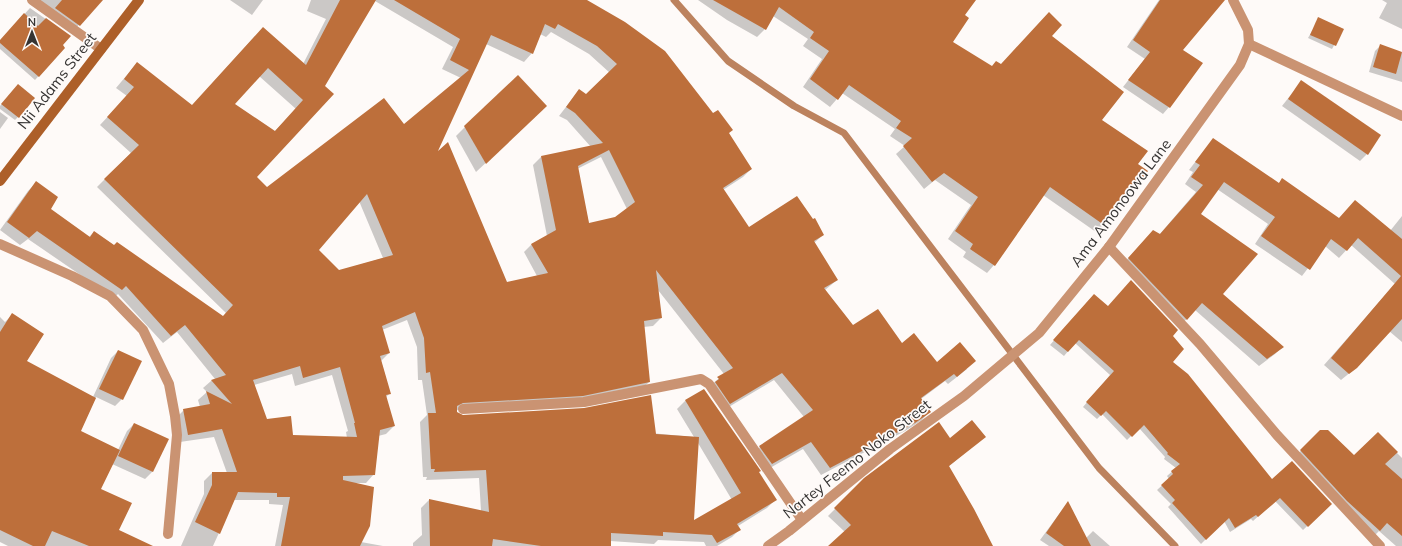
<svg xmlns="http://www.w3.org/2000/svg" width="1402" height="546" font-family="Mulish,sans-serif">
<style>
.shadow{fill:#0003;fill-rule:evenodd}
.lines{fill:none;stroke-linecap:round;stroke-linejoin:round}
.stream{stroke:#bc825e;stroke-width:7}
.building{fill:#bd6f3b;fill-rule:evenodd}
.street{stroke:#ca9372;stroke-width:10}
.secondary{stroke:#ad5f29;stroke-width:10}
.labels{text-anchor:middle;stroke-width:3.5;stroke-linejoin:round;paint-order:stroke}
.street-label{font-size:15px;fill:#363433;stroke:#fefaf8}
</style>
<rect width="100%" height="100%" fill="#fefaf8"/>
<g class="shadow">
<polygon points="37,0 102,0 74,30"/>
<polygon points="230,0 263,0 252,15"/>
<path d="M311,0h274l143,134 23,35 -8,8 -20,13 26,39 74,6 -9,8 23,37 -12,10 28,36 49,18 35,20 30,5 -19,15 -3,-3 -24,18 9,12 -8,9 -17,11 -84,44 -18,-26 -40,23 -11,-17 8,-8 44,-30 -30,-37 -52,31 -12,-25 14,-12 -66,-84 3,28 -8,8 -10,1 6,55 -8,8 -67,13 -118,7 1,4 6,2 231,21 -17,-28 8,-8 19,-11 71,110 -8,8 -29,18 2,3 -8,8 -15,9h-11l-2,-4 -46,-2 -4,4 -44,-3v5h-197v-3l9,-8 -1,-27 8,-8 52,11 -2,-33 -53,2 1,-3h-4l-3,-55 7,-7 -5,-35h-4l-1,-33 -10,-27 -25,10 7,23 -8,8 9,32 -4,4 8,29 -8,8 -8,2 -4,38 -8,9h-10l5,59 22,4h-108l8,-41 -14,-1v-4h-35l-21,46h-32l23,-52v-13l8,-8h15l-13,-36 -34,5 -4,-24 8,-8 16,-3 -2,-7 9,-8 -4,-4 8,-7 4,-2 -38,-47 -14,11 -45,-49 -4,4 -86,-59 -8,6 -20,-15 28,-39 8,-8 13,27 40,27 5,-5 129,85 3,-4 -129,-126 34,-34 -31,-28 27,-29 -11,-8 21,-25 55,43 63,-70 48,28 23,-45 -19,-8zM375,1l78,46 -11,22 19,9 -57,48 -137,63 -11,-12zM551,32l38,22 21,19 -24,22 -7,-5 -20,26 8,4 24,27 -50,10 -8,8 14,71 -15,8 -8,8 13,24 -30,7 -72,-128 51,-111 38,18 8,-9 8,-19 6,3zM259,76l37,33 -22,23 -41,-27zM601,157l26,52 -11,9 -27,6 -12,-55zM359,201l24,57 -44,13 -21,-21zM292,374l3,12 37,-11 16,56 -2,1 1,6 -55,-2 -26,-16 -12,-35zM698,443l34,57 -39,22z"/>
<polygon points="698,0 974,0 964,15 952,42 991,67 1000,65 1050,36 1101,120 1137,164 1137,185 1129,193 1126,191 1104,224 1096,232 1043,195 994,265 987,273 963,257 966,252 948,239 971,205 935,180 924,189 896,154 905,146 890,136 895,129 842,93 830,107 803,87 822,59 803,46 808,39 773,16 765,29 757,37 727,20"/>
<polygon points="1159,0 1209,0 1182,50 1169,107 1163,114 1123,87 1145,59 1127,47"/>
<polygon points="1382,0 1402,0 1402,29 1379,18 1387,3"/>
<polygon points="30,8 70,36 61,45 64,48 35,80 0,49 0,41"/>
<polygon points="1319,19 1343,29 1332,49 1308,38"/>
<polygon points="1380,46 1402,53 1402,82 1369,72 1375,51"/>
<polygon points="1301,82 1367,154 1360,161 1282,106"/>
<polygon points="15,88 18,117 15,120 0,109 0,106"/>
<polygon points="0,112 8,118 0,129"/>
<polygon points="537,115 476,172 456,136 465,127"/>
<polygon points="1213,139 1278,184 1282,180 1339,219 1390,231 1402,216 1402,342 1389,331 1357,367 1341,380 1324,365 1395,284 1351,245 1339,258 1325,246 1302,276 1255,244 1268,224 1217,189 1199,214 1221,294 1282,347 1275,354 1259,366 1195,310 1179,327 1122,265 1153,231 1159,235 1196,192 1185,184 1193,172 1189,170"/>
<polygon points="1090,299 1172,336 1172,362 1272,480 1330,504 1303,530 1275,501 1253,521 1251,519 1230,532 1224,521 1201,544 1168,507 1171,504 1157,490 1169,479 1167,476 1176,468 1164,459 1165,457 1139,428 1127,440 1102,414 1097,419 1083,407 1110,375 1075,343 1064,356 1050,345"/>
<polygon points="12,315 25,361 93,397 111,358 118,351 122,399 115,406 96,397 80,431 118,450 127,431 134,424 167,439 152,472 145,479 112,464 100,489 118,530 151,546 8,546 0,542 0,317 5,322"/>
<polygon points="1321,430 1354,457 1378,434 1402,458 1402,546 1396,546 1379,531 1372,538 1293,459"/>
<polygon points="984,437 948,467 992,546 829,546 845,532 828,516 865,479 950,439"/>
<polygon points="1068,502 1086,538 1093,531 1110,546 1049,546 1040,540"/>
</g>
<g class="lines">
<polyline class="stream" points="674,0 728,61 794,106 844,133 1099,468 1175,546"/>
</g>
<g class="building">
<polygon points="62,0 103,0 80,26 55,8"/>
<path d="M340,0h36l-51,86 9,8 -77,83 10,10 117,-89 20,26 65,-54 -19,-10 10,-21 -66,-39h193l38,22 40,29 48,62 5,-3 15,20 -4,3 23,36 -29,19 26,39 48,-31 16,23 2,-1 9,17 -10,6 24,39 -14,8 29,37 25,-16 24,34 12,-10 23,29 23,-20 16,19 -19,16 -3,-3 -33,24 10,14 -16,11 -85,45 -19,-26 -39,22 -13,-18 54,-36 -31,-37 -52,31 -15,-22 4,-3 -2,-2 16,-9 -77,-98 6,48 -18,3 6,61 -67,14 -120,7 -6,3v6l6,3 121,-7 67,-13 5,39 43,3 -5,83 47,-27 -56,-93 19,-11 57,82 -2,1 18,28 -40,24 4,6 -24,13 -5,-8 -49,-3v4l-52,-3v13h-70l-48,-7 -1,7h-62l-1,-47 60,13 -3,-42 -52,2 1,-3h-4l-3,-56h8l-6,-41 -4,1 -2,-35 -9,-26 -33,14 8,27 -10,3 11,38 -5,1 9,31 -15,4 -5,45 -32,1v4l31,7 -4,39 -10,20h-79l9,-49h-13v-4l-39,-1 -18,42 -25,-12 17,-37v-13h25l-15,-43 -34,6 -5,-26 27,-5 -4,-13 26,13 -21,-24 15,-5 -41,-50 -14,11 -45,-50 -4,4 -85,-59 -8,7 -22,-16 29,-41 22,16 -7,12 39,28 4,-6 20,14 3,-3 106,74 10,-11 -129,-126 35,-34 -32,-28 27,-30 -10,-8 13,-17 55,43 71,-78 43,38zM545,24l10,5 3,-5 39,22 20,18 -31,30 -7,-5 -13,18 9,6 28,30 -62,13 15,74 -25,14 17,29 -41,9 -59,-140 -10,9 53,-116 42,19zM268,68l35,32 -28,31 -40,-27zM609,150l26,52 -20,15 -26,6 -11,-57zM367,194l26,61 -54,15 -20,-20zM300,366l3,12 37,-11 15,56h-1l3,14 -64,-2 -2,-19 -24,3 -14,-39z"/>
<polygon points="713,0 976,0 965,15 969,18 953,42 992,66 996,61 1001,64 1049,12 1062,25 1052,36 1124,92 1102,120 1148,151 1138,164 1148,171 1137,186 1133,183 1104,225 1050,187 995,266 970,249 973,244 955,231 978,197 944,173 932,182 903,146 912,138 896,128 901,121 849,85 838,100 810,79 829,51 810,38 814,32 779,7 766,30"/>
<polygon points="1160,0 1225,0 1183,50 1203,63 1170,108 1128,80 1150,52 1133,40"/>
<polygon points="24,13 38,26 46,18 71,36 63,45 65,48 39,77 0,43 0,40"/>
<polygon points="1318,17 1344,29 1336,46 1310,35"/>
<polygon points="1380,44 1402,52 1396,74 1373,67"/>
<polygon points="518,75 547,106 486,164 464,126"/>
<polygon points="1301,80 1381,135 1368,155 1288,99"/>
<polygon points="18,84 35,98 19,118 1,104"/>
<polygon points="1213,138 1279,183 1282,178 1339,218 1355,200 1402,239 1402,319 1357,368 1349,374 1331,358 1401,276 1358,238 1347,251 1331,239 1310,270 1261,236 1275,217 1224,182 1201,214 1258,254 1223,294 1284,347 1267,359 1202,303 1187,320 1128,258 1153,230 1160,234 1203,185 1191,177 1200,165 1195,162"/>
<polygon points="1131,280 1178,330 1173,336 1184,349 1173,362 1188,374 1272,479 1292,461 1332,504 1308,527 1280,498 1258,517 1256,515 1235,528 1229,518 1206,540 1172,503 1175,500 1161,485 1173,474 1171,471 1180,464 1167,454 1168,453 1144,425 1132,437 1106,411 1101,416 1086,402 1114,371 1079,340 1068,352 1053,340 1094,294 1108,306"/>
<polygon points="12,313 44,334 27,361 96,398 81,431 120,450 101,489 132,503 119,530 153,546 89,546 52,531 45,546 33,546 0,530 0,332"/>
<polygon points="118,350 142,361 123,400 99,389"/>
<polygon points="972,420 986,437 949,466 974,509 993,546 828,546 851,525 834,508 864,478 939,422 950,438"/>
<polygon points="134,423 169,439 153,472 118,456"/>
<polygon points="1320,430 1328,430 1354,455 1378,432 1398,452 1385,464 1402,479 1402,536 1387,523 1380,531 1347,501 1300,450"/>
<polygon points="1068,501 1091,546 1064,546 1046,533"/>
</g>
<g class="lines">
<g class="street">
<polyline points="32,0 101,49"/>
<polyline points="1249,44 1402,116"/>
<polyline points="0,244 72,276 110,296 143,330 169,384 175,416 177,435 168,534"/>
<polyline points="1109,247 1200,344 1277,435 1380,546"/>
<polyline points="463,409 584,402 701,379 709,384 802,520"/>
<polyline points="768,546 789,531 890,449 964,396 1039,333 1109,247 1240,65 1249,44 1248,30 1233,0"/>
</g>
<polyline class="secondary" points="0,181 139,0"/>
</g>
<g class="labels">
<g class="street-label">
<text transform="translate(57 81) rotate(-52)" y="5">Nii Adams Street</text>
<text transform="translate(1121 203) rotate(-53)" y="5">Ama Amonoowa Lane</text>
<text transform="translate(857 459) rotate(-38)" y="5">Nartey Feemo Noko Street</text>
</g>
</g>
<g transform="translate(32 32)" stroke="#fefaf8" stroke-width="3" paint-order="stroke">
<path d="M0-3L7 15L0 10L-7 15Z" fill="#363433"/>
<text y="-6" font-size="11" font-weight="bold" text-anchor="middle" fill="#363433">N</text>
</g>
</svg>
